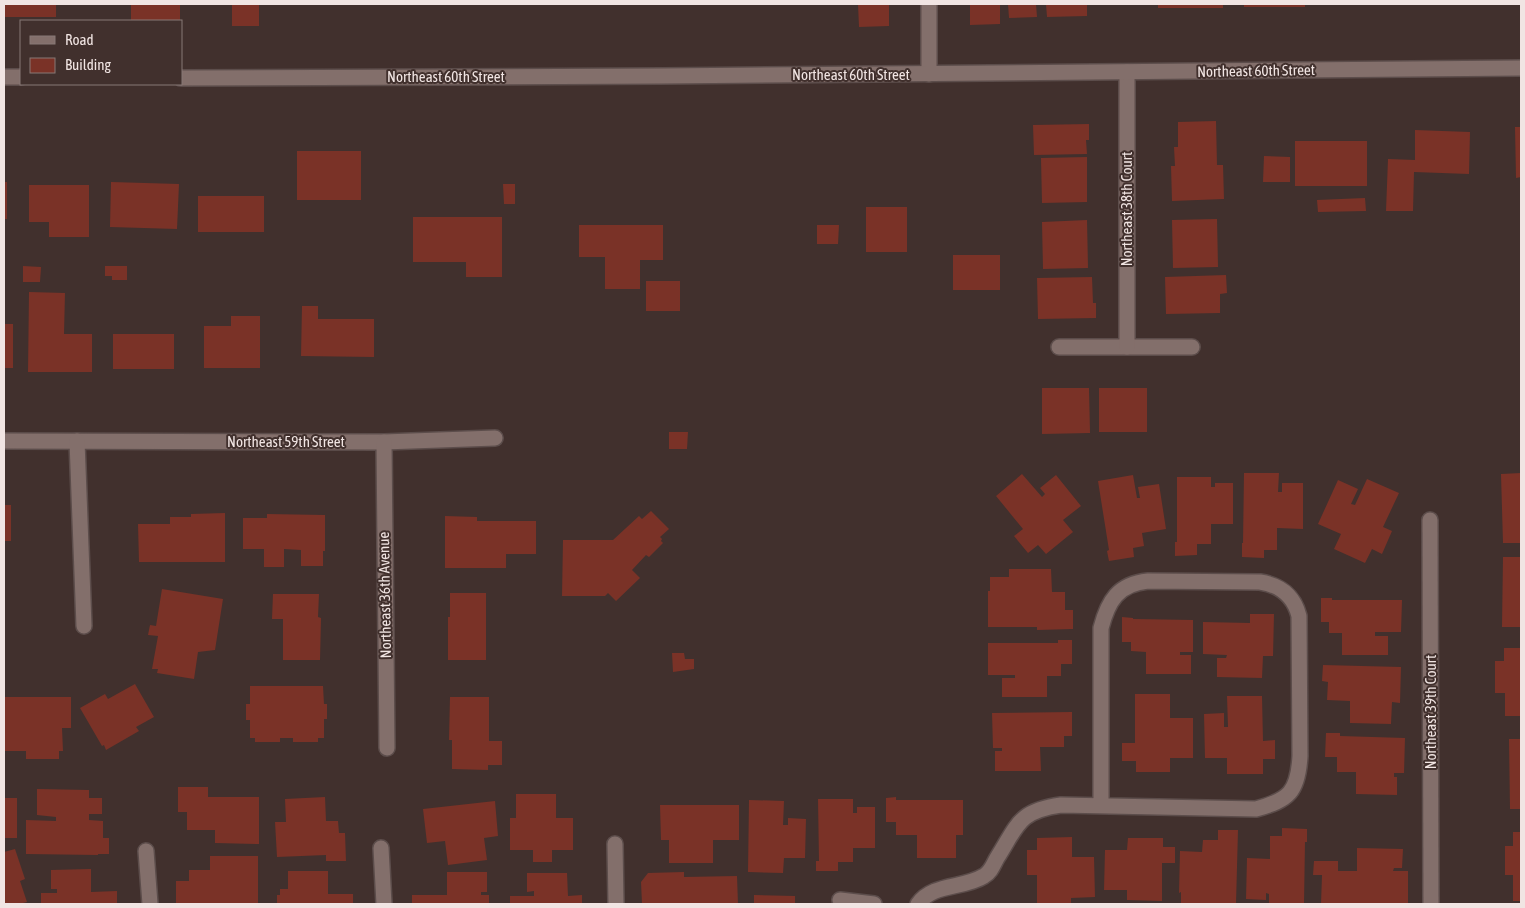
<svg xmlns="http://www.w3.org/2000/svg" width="1525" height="908" font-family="'Asap Condensed',sans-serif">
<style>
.building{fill:#7a3227}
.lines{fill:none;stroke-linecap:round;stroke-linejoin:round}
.service-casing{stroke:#5c4d4b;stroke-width:18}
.minor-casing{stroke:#5c4d4b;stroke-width:18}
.tertiary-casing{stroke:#5c4d4b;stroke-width:18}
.service{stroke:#836f6b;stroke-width:15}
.minor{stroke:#836f6b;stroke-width:15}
.tertiary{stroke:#836f6b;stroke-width:15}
.labels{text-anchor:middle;stroke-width:4;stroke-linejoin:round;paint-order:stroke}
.street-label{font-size:15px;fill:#f1e5e3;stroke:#41302d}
</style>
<rect width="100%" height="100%" fill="#41302d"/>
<g class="building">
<rect x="4" y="4" width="52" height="13"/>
<rect x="131" y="4" width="49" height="17"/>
<rect x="232" y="4" width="27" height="22"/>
<polygon points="858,4 889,4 889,26 859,27"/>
<polygon points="970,4 1000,4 1000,24 970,25"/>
<polygon points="1008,4 1036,4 1037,17 1009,18"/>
<polygon points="1046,4 1087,4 1087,16 1047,17"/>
<rect x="1158" y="4" width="65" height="4"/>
<rect x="1244" y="4" width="61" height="3"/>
<polygon points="1216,121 1217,165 1223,165 1224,199 1172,201 1171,166 1175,166 1174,147 1178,147 1178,122"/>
<polygon points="1089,124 1089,140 1086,140 1087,154 1034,155 1033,125"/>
<polygon points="1515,127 1521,127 1521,177 1516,178"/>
<polygon points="1415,130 1470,132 1469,174 1414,172 1413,211 1386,211 1388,159 1415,160"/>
<rect x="1295" y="141" width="72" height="45"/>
<rect x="297" y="151" width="64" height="49"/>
<polygon points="1264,156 1290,157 1290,182 1263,182"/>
<polygon points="1087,157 1087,202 1042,203 1041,158"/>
<rect x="4" y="182" width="3" height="37"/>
<polygon points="111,182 179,184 177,229 110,227"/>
<polygon points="503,184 515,184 515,204 504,204"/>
<polygon points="29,185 89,185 89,237 49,237 49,222 29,222"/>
<rect x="198" y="196" width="66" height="36"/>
<polygon points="1365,198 1366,211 1318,212 1317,200"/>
<rect x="866" y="207" width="41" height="45"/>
<polygon points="413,217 502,217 502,277 466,277 466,262 413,262"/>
<polygon points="1217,219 1218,267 1173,268 1172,220"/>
<polygon points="1087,220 1088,268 1043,269 1042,222"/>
<polygon points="579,225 663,225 663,260 640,260 640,289 605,289 605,257 579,257"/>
<polygon points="817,225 839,225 838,244 817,244"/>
<rect x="953" y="255" width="47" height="35"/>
<polygon points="23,266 41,267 40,282 23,282"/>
<polygon points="105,266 127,266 127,280 112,280 112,276 105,276"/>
<polygon points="1226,275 1227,293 1220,294 1220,313 1166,314 1165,277"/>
<polygon points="1092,277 1093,303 1096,303 1096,318 1038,319 1037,278"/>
<rect x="646" y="281" width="34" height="30"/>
<polygon points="29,292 65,293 64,334 92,334 92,372 28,372"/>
<polygon points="302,306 318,306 318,319 374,319 374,357 301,356"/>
<polygon points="231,316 260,316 260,368 204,368 204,326 231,326"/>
<rect x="4" y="324" width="9" height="44"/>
<rect x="113" y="334" width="61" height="35"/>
<polygon points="1042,388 1089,388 1090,433 1042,434"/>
<rect x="1099" y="388" width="48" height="44"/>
<polygon points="669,432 688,432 687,449 669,449"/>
<polygon points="1244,473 1279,473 1278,492 1282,492 1282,483 1303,483 1303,529 1277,528 1277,550 1264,550 1264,558 1242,557 1242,543 1243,543"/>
<polygon points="1521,473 1521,543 1503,543 1501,474"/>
<polygon points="1022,474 1042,497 1045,494 1040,488 1056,475 1081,506 1063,520 1073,532 1046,554 1038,545 1028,553 1014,536 1023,529 996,496"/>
<polygon points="1133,475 1137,498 1140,498 1138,487 1159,484 1166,529 1142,533 1144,546 1133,548 1134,557 1109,561 1107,551 1109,550 1098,481"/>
<polygon points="1177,477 1211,477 1211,487 1215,487 1215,483 1233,483 1233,524 1211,524 1211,544 1197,544 1197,555 1175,556 1175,542 1177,542"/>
<polygon points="1367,479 1399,493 1383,527 1392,531 1382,554 1372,549 1365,563 1334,549 1341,534 1318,524 1338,480 1358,489 1351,504 1355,505"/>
<rect x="4" y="505" width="7" height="36"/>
<polygon points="651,511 669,529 660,537 662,539 661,541 663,543 649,557 646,555 632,570 640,578 616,601 608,593 605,596 562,596 563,540 613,540 639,516 642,519"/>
<polygon points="225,513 225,562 139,562 138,524 170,524 170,517 191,517 191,514"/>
<polygon points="267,514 325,515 325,551 323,551 323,566 301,566 301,550 284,549 284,567 264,567 264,549 243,549 243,518 267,518"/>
<polygon points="445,516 477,517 477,521 536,521 536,554 506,554 506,568 445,568"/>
<polygon points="1503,557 1521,557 1521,627 1502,627"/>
<polygon points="1009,569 1051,569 1052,592 1065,592 1065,610 1073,610 1073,629 1037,630 1037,627 988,627 988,591 990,591 990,577 1009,577"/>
<polygon points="162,589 223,599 215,650 198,652 194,679 157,673 158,669 152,669 158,636 148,635 150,625 156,626"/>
<polygon points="450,593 486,593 486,660 448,660 448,617 450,617"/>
<polygon points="273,594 319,594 318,617 321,618 320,660 283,660 283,619 272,619"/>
<polygon points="1321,598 1332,598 1332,600 1402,600 1401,632 1375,632 1375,636 1388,636 1388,655 1342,655 1342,633 1329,633 1329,622 1321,622"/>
<polygon points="1250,614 1274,614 1273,656 1263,656 1262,678 1217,677 1217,658 1226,658 1227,655 1203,654 1203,622 1250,623"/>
<polygon points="1122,617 1133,618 1133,619 1193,620 1193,652 1180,652 1180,655 1191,655 1191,674 1146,674 1146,652 1131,651 1131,642 1122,642"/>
<polygon points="1058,640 1072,640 1072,664 1061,664 1061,676 1047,676 1047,697 1002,697 1002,678 1015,678 1015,675 988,675 988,643 1058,643"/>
<polygon points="1504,648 1521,648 1521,716 1505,716 1505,693 1495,693 1495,661 1504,661"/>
<polygon points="672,653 684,653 685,659 694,659 694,669 673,672"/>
<polygon points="1323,665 1401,667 1400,703 1392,702 1391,724 1350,723 1350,701 1327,700 1328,682 1322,681"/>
<polygon points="135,684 154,717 136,727 139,731 106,750 104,745 102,746 80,708 105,694 108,699"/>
<polygon points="250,686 323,686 324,704 327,704 327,719 324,719 324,738 318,738 318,742 293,742 293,738 280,738 280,742 255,742 255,738 250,738 250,720 246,720 246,704 250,704"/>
<polygon points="1135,694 1170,694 1170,718 1193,718 1193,758 1170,758 1170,772 1136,772 1136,761 1122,761 1122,743 1135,743"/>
<polygon points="1227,696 1262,696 1263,741 1275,740 1275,759 1263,759 1263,774 1227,774 1227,758 1205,758 1204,714 1224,713 1224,727 1228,727"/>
<polygon points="4,697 71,697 71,728 62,728 63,751 59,751 59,759 26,759 26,751 4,751"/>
<polygon points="450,697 489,697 489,741 502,741 502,765 488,765 488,770 452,769 452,740 449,740"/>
<polygon points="1072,712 1072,736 1064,736 1064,747 1040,747 1041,771 995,771 995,751 1002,751 1002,748 993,748 992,713"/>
<polygon points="1326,733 1340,733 1340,736 1405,738 1404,773 1394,773 1394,777 1397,777 1397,795 1356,794 1356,772 1337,772 1337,757 1325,757"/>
<polygon points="1509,739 1521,739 1521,809 1510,809"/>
<polygon points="178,787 208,787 208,797 259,797 259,844 215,843 215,830 187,830 187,812 178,812"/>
<polygon points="37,789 89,790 89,798 102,798 102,814 89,814 89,820 103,821 103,838 109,838 109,854 98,854 98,855 26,854 26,820 56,821 56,817 37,815"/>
<polygon points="516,794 556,794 556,818 573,818 573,850 552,850 552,862 533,862 533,850 510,850 510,818 516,818"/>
<polygon points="325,797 326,821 338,821 339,833 345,833 346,861 326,861 326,855 277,857 275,822 286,822 285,799"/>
<polygon points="896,797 896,800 963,800 963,835 956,835 956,858 917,858 917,835 896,835 896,822 886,822 886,798"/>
<rect x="4" y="798" width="13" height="40"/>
<polygon points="818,799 853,799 853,813 857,813 857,807 875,807 875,848 853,848 853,862 838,862 838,871 816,871 816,861 819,861"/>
<polygon points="749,800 784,801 783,825 788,825 788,818 806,819 805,858 784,858 783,873 748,872"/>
<polygon points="495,801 498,836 484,838 487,860 448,865 445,841 427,843 423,809"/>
<polygon points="660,805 739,805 739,840 713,840 713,863 669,863 669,840 661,840"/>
<polygon points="1282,828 1307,829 1307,842 1305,842 1304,904 1269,904 1269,894 1266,893 1266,900 1246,899 1247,858 1270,859 1270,836 1282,836"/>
<polygon points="1218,830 1238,830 1236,904 1181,904 1181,892 1179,893 1180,851 1202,852 1203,840 1218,840"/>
<polygon points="1513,832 1521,832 1521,901 1513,901 1513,875 1505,875 1505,846 1513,846"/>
<polygon points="1072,837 1072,857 1094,857 1095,897 1071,898 1071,904 1037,904 1037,875 1027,875 1027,850 1037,850 1037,838"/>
<polygon points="1128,838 1163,838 1163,847 1175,847 1175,863 1162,863 1162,901 1127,900 1127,890 1104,890 1105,850 1127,850"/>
<polygon points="1357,848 1403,849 1402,868 1394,868 1393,871 1408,871 1408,904 1321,904 1322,875 1313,875 1314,861 1338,861 1338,871 1357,871"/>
<polygon points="15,849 25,879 20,881 27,902 19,904 4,904 4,852"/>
<polygon points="210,856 258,856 258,904 176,903 176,881 189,881 189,870 210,870"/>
<polygon points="91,869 91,892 117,891 117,904 41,904 41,893 57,893 57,889 51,889 51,870"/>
<polygon points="288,871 328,871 328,894 353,894 353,904 277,904 277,895 280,895 280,889 288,889"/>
<polygon points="447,872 487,872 487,892 481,892 481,895 489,895 489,904 412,904 412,895 447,895"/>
<polygon points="684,872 684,877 737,876 738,904 642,904 641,882 648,873"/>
<polygon points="527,873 567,873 568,896 582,895 582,904 510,904 510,896 534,896 534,891 527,892"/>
<polygon points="754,895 795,896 795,904 754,904"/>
</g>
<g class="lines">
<g class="service-casing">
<g id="service">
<polyline points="1059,347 1192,347"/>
<polyline points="1127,347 1127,72"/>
</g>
</g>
<g class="minor-casing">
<g id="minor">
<polyline points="929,74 929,4"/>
<polyline points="4,441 384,442 495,438"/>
<polyline points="77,441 84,626"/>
<polyline points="384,442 387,748"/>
<polyline points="1430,520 1431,904"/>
<polyline points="615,844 616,904"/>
<polyline points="381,848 384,904"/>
<polyline points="146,851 150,904"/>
<polyline points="840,900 874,904"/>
<path d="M918,904c15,-21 45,-15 66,-28 7,-4 9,-11 13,-18 21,-33 21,-47 64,-53l195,4c33,-9 42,-17 44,-53l-1,-140c-5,-20 -19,-31 -39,-34l-112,-1c-30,3 -40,20 -47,47v177"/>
</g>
</g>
<g class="tertiary-casing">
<g id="tertiary">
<polyline points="4,77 21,77"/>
<polyline points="181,78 662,76 1521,68"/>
</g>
</g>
<use href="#service" class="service"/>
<use href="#minor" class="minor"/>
<use href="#tertiary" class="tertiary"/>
</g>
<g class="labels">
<g class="street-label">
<text transform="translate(1256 71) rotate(-1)" y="5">Northeast 60th Street</text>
<text x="851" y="80">Northeast 60th Street</text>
<text x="446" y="82">Northeast 60th Street</text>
<text transform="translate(1127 209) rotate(-90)" y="5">Northeast 38th Court</text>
<text x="286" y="447">Northeast 59th Street</text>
<text transform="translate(385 595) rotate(-91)" y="5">Northeast 36th Avenue</text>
<text transform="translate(1431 712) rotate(-90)" y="5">Northeast 39th Court</text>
</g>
</g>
<rect width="1525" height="908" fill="none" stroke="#f1e5e3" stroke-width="10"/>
<rect x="20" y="20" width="162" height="65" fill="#41302d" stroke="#877876"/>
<rect x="30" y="36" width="25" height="8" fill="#836f6b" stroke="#877876"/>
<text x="65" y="45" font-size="15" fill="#f1e5e3">Road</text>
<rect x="30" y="58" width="25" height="15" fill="#7a3227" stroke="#877876"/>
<text x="65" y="70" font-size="15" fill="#f1e5e3">Building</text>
</svg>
